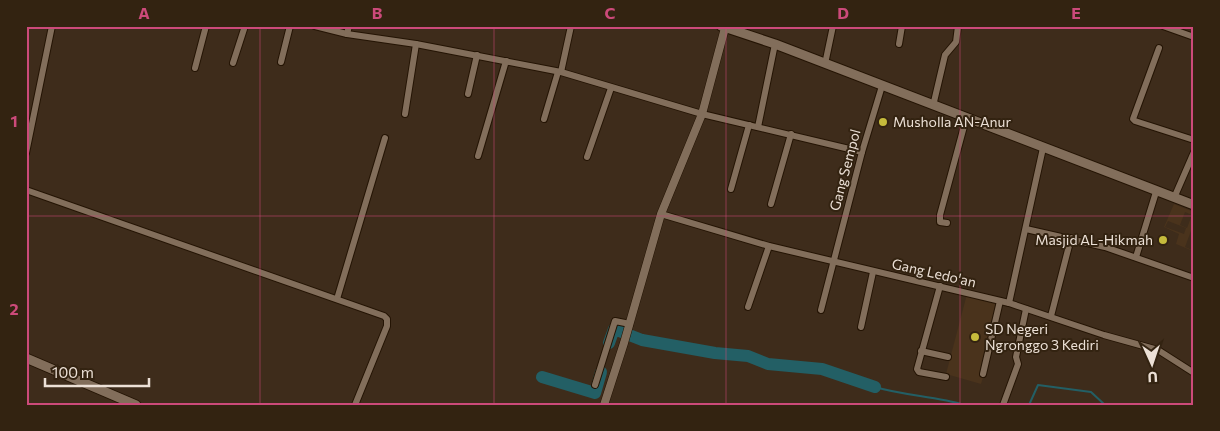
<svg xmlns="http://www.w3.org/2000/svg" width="1220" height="431" font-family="Commissioner,sans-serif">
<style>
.built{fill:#4a331c;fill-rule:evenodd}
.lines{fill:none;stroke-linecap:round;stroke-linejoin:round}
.stream{stroke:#235f65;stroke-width:2}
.river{stroke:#235f65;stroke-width:12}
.minor-casing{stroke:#241404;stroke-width:8}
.tertiary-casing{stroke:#241404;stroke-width:9}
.secondary-casing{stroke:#241404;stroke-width:11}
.minor{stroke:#826e5b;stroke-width:6}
.tertiary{stroke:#826e5b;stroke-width:8}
.secondary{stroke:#826e5b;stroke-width:9}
.grid{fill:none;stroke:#cc4a7a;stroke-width:1;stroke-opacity:0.55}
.poi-dot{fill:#c6bb3c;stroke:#332311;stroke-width:2}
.labels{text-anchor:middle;stroke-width:4;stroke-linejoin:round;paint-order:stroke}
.poi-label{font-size:14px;fill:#ece0d6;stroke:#332311;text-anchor:start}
.street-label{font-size:14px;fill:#ece0d6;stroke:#332311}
.neatline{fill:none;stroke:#cc4a7a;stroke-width:2}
.grid-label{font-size:16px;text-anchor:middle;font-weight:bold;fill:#cc4a7a}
</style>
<rect width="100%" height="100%" fill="#3e2c1b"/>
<g class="built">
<path d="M1174,204l20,8v11l-9,24 7,3 2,-5 -1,6 -17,-7 3,-10 -15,-7zM1185,212l7,3 -5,13 -7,-3zM1168,221l18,7 -2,6 -19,-7z"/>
<polygon points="967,294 1000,303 995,323 998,328 981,384 946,374"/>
</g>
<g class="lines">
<g class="stream">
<path d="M875,387c30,9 61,9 90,18"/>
<polyline points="1029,405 1038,385 1091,392 1105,405"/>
</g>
<g class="river">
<polyline points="609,343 614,329 642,340 715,353 748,356 768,364 822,369 875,387"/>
<polyline points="542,377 595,393 601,372"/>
</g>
<g class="minor-casing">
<g id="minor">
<polyline points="315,26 347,34 416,44 561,72 702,114 862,152"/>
<polyline points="1163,26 1194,37"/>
<polyline points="347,34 349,26"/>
<polyline points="899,44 902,26"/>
<polyline points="1159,48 1133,119 1135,121 1194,140"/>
<polyline points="281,62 290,26"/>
<polyline points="233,63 245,26"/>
<polyline points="825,64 833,26"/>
<polyline points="195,68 206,26"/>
<polyline points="561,72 571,26"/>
<polyline points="468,94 477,55"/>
<polyline points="933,106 945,55 956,42 958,26"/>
<polyline points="405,114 416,44"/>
<polyline points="544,119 558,72"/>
<polyline points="758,127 775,44"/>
<polyline points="26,153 52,26"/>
<polyline points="478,156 506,61"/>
<polyline points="587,157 611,88"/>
<polyline points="731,189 749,125"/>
<polyline points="26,190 384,316 387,319 387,326 355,405"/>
<polyline points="1174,198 1194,152"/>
<polyline points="771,204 791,134"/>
<polyline points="661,214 769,246 1009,303 1104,335 1158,350 1194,373"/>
<polyline points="947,223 940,222 940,215 966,119"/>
<polyline points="1026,229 1105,247 1194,278"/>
<polyline points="1136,257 1156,192"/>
<polyline points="940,286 917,369 919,372 946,377"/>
<polyline points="337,299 385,138"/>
<polyline points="1009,303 1043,148"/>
<polyline points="748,307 769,246"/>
<polyline points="821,310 862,152 882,86"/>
<polyline points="1051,316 1071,238"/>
<polyline points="861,327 873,272"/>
<polyline points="921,351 948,357"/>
<polyline points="983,374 1000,301"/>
<polyline points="595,385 615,321 630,324"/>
<polyline points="1003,405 1018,364 1016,357 1026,309"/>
</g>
</g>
<g class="tertiary-casing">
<polyline id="tertiary" points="604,405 624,343 661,214 702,114 725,28"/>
</g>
<g class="secondary-casing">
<g id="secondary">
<polyline points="721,26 775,44 1194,205"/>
<polyline points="26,358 136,405"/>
</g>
</g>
<use href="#minor" class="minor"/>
<use href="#tertiary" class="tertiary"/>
<use href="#secondary" class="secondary"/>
</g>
<path class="grid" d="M260,26v379M494,26v379M726,26v379M960,26v379M26,216h1168"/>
<g class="poi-dot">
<circle cx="883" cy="122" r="5"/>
<circle cx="1163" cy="240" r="5"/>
<circle cx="975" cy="337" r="5"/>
</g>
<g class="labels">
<g class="poi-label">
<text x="893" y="127">Musholla AN-Anur</text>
<text x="1153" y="245" text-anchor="end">Masjid AL-Hikmah</text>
<text x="985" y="334">SD Negeri<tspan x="985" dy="16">Ngronggo 3 Kediri</tspan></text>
</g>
<g class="street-label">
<text transform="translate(845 170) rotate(-75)" y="5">Gang Sempol</text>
<text transform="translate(934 273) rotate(13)" y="5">Gang Ledo'an</text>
</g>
</g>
<rect width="1220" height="431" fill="none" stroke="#332311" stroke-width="55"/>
<g transform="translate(1152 364) rotate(177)" stroke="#332311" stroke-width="4" paint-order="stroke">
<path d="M0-4L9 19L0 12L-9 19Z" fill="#ece0d6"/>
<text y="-8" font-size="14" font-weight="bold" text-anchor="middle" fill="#ece0d6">U</text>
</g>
<path d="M45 378v8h104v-8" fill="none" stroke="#ece0d6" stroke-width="2.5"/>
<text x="52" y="378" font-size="15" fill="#ece0d6" stroke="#332311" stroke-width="4" paint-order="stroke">100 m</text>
<rect x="28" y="28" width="1164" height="376" class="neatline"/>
<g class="grid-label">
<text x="144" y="19">A</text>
<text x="377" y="19">B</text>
<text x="610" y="19">C</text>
<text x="843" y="19">D</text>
<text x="1076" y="19">E</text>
<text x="14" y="127">1</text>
<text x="14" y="315">2</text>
</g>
</svg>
